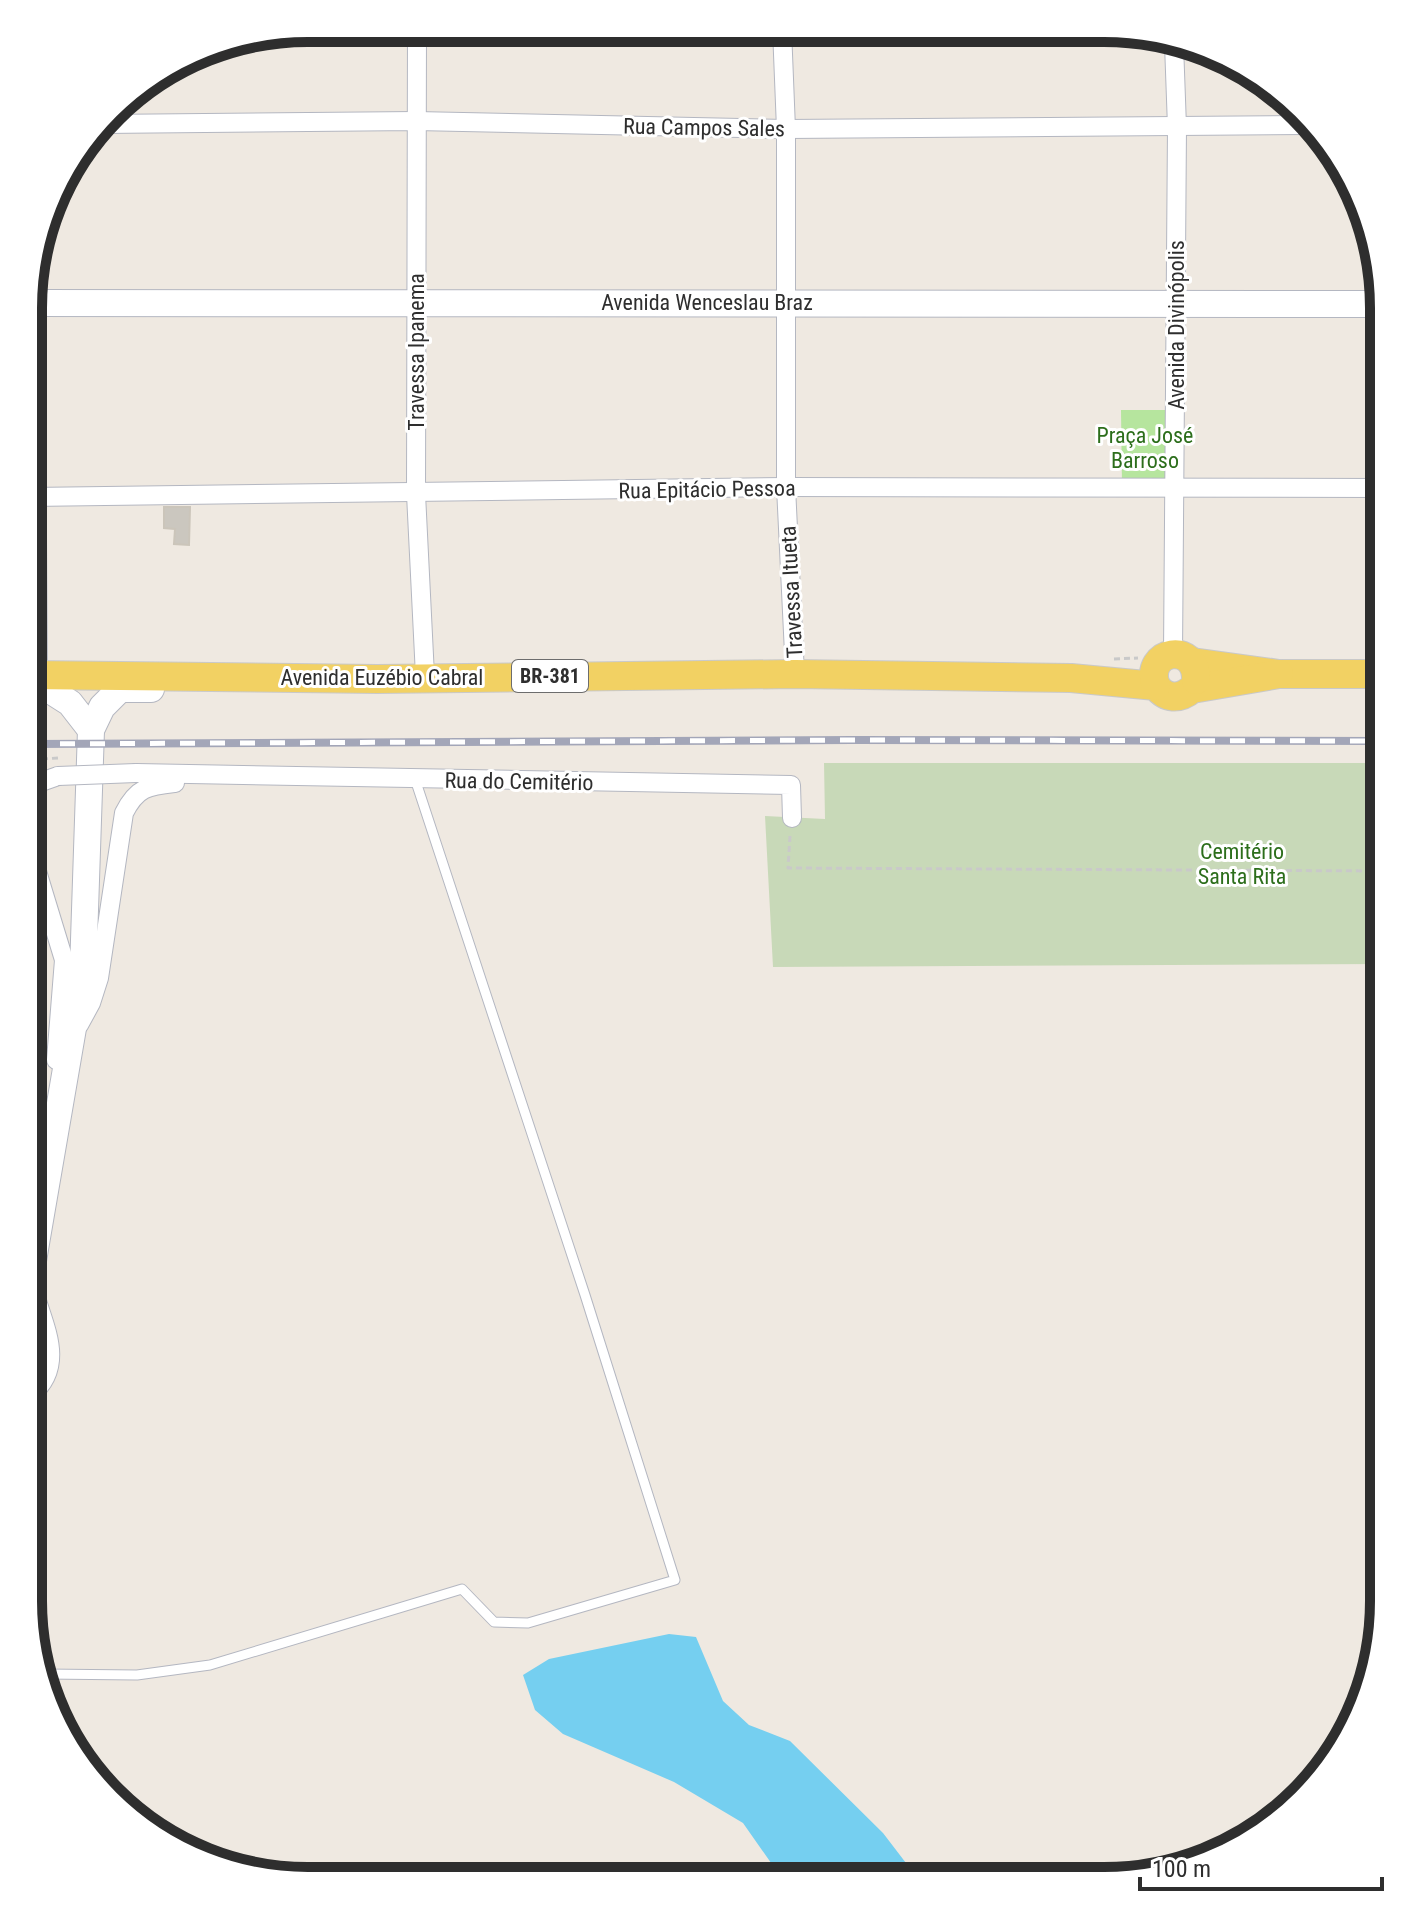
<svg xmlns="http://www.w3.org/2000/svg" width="1412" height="1909" font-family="'Roboto Condensed',sans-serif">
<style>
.green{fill:#b6e59e}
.cemetery{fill:#c8d9b8}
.water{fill:#75cff0}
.building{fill:#cbc7bf;stroke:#cbc5ba;stroke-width:2}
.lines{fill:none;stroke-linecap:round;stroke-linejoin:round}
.lane-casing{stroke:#b4b7c1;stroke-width:11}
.street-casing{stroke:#b4b7c1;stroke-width:20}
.secondary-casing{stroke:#b4b7c1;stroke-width:28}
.primary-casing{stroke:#c9c9c9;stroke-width:30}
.path{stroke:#c9c9c9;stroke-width:3;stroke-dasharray:6 4;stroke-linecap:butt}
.lane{stroke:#fff;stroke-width:9}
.street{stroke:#fff;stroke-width:18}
.secondary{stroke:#fff;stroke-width:26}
.primary{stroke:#f2d163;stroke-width:28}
.rail-casing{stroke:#a3a6b8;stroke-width:8}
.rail{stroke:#fff;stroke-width:5;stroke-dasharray:15;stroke-linecap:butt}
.street-bridge-casing{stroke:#b4b7c1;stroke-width:20;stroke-linecap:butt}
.street-bridge{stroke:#fff;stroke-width:18}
.labels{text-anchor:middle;stroke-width:6;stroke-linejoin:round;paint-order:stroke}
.shield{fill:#fff;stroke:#6d6d6d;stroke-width:2}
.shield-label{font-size:20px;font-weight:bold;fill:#2e2e2e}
.street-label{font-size:22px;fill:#2e2e2e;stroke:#fff}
.park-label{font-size:22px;fill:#2c6e1b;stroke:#fff}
.rim{fill:none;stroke:#2e2e2e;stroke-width:10}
</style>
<rect width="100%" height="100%" fill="#efe9e1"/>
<polygon class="green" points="1121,410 1169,410 1169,485 1122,485"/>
<polygon class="cemetery" points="824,763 1384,763 1384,964 773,967 765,816 825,819"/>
<polygon class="water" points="669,1634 696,1637 723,1701 749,1725 790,1741 883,1833 919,1880 783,1880 743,1823 674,1782 563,1734 535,1710 523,1675 549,1659"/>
<polygon class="building" points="164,507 190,507 189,545 174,544 175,529 164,528"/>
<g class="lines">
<g class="lane-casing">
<polyline id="lane" points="45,1674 137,1675 210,1665 462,1589 494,1622 528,1623 675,1580 585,1295 415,779"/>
</g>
<g class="street-casing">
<g id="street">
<polyline points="417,28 416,494 425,676"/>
<polyline points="782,29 786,129 786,487 795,674"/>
<polyline points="102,124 416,121 786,129 1306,125"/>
<polyline points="35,259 38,676"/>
<polyline points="30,497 786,487 1384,488"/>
<polyline points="1173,654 1177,127 1174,44"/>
<polyline points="136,773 791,785 792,818"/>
<polyline points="29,796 41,782 58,776"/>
<polyline points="29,845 64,960 56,1060"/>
<path d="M79,1025l12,-22 8,-25 25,-165c13,-26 24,-27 51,-30"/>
</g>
</g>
<g class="secondary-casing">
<g id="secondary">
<polyline points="30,303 1383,304"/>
<polyline points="30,689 48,689 70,703 91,730"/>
<polyline points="29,1284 83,970 91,730 102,707 120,689 151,689"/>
<path d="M28,1392c36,-29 9,-69 1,-105"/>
</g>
</g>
<g class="primary-casing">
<g id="primary">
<polyline points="1192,662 1279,674 1384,674"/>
<path d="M30,675l347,4 418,-5 276,4 85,8c10,13 23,14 36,3l87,-15"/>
<path d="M1156,686c-13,-37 41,-45 40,-6"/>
</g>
</g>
<g class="path">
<polyline points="1114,659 1138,658"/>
<polyline points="42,759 58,758"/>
<polyline points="790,836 788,868 1384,871"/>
</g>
<use href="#lane" class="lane"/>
<use href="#street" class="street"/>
<use href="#secondary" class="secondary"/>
<use href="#primary" class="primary"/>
<g class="rail-casing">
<polyline id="rail" points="30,744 852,740 1384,741"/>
</g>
<use href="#rail" class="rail"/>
<g class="street-bridge-casing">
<polyline id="street-bridge" points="58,776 136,773"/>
</g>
<use href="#street-bridge" class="street-bridge"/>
</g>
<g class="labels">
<rect class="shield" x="512" y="660" width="76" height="32" rx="6"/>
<g class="shield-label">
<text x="550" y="683">BR-381</text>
</g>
<g class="street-label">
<text transform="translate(704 127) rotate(1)" y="8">Rua Campos Sales</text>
<text x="707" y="310">Avenida Wenceslau Braz</text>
<text transform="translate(1176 325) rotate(-90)" y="8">Avenida Divinópolis</text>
<text transform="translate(416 352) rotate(-90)" y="8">Travessa Ipanema</text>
<text transform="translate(707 489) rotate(-1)" y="8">Rua Epitácio Pessoa</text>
<text transform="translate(791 592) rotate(-93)" y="8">Travessa Itueta</text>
<text x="382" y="685">Avenida Euzébio Cabral</text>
<text transform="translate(519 781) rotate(1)" y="8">Rua do Cemitério</text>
</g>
<g class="park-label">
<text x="1145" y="443">Praça José<tspan x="1145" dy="25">Barroso</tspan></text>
<text x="1242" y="859">Cemitério<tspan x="1242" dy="25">Santa Rita</tspan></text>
</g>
</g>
<path d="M0 0H1412V1909H0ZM308 42H1104A266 266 0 0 1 1370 308V1601A266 266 0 0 1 1104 1867H308A266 266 0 0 1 42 1601V308A266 266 0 0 1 308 42Z" fill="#fff" fill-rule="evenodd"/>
<path class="rim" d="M308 42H1104A266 266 0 0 1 1370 308V1601A266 266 0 0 1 1104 1867H308A266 266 0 0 1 42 1601V308A266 266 0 0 1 308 42Z"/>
<path d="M1140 1877v12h242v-12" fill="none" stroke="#2e2e2e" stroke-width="4"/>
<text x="1152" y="1877" font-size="24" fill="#2e2e2e" stroke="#ffffff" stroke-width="6" paint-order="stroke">100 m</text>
</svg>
